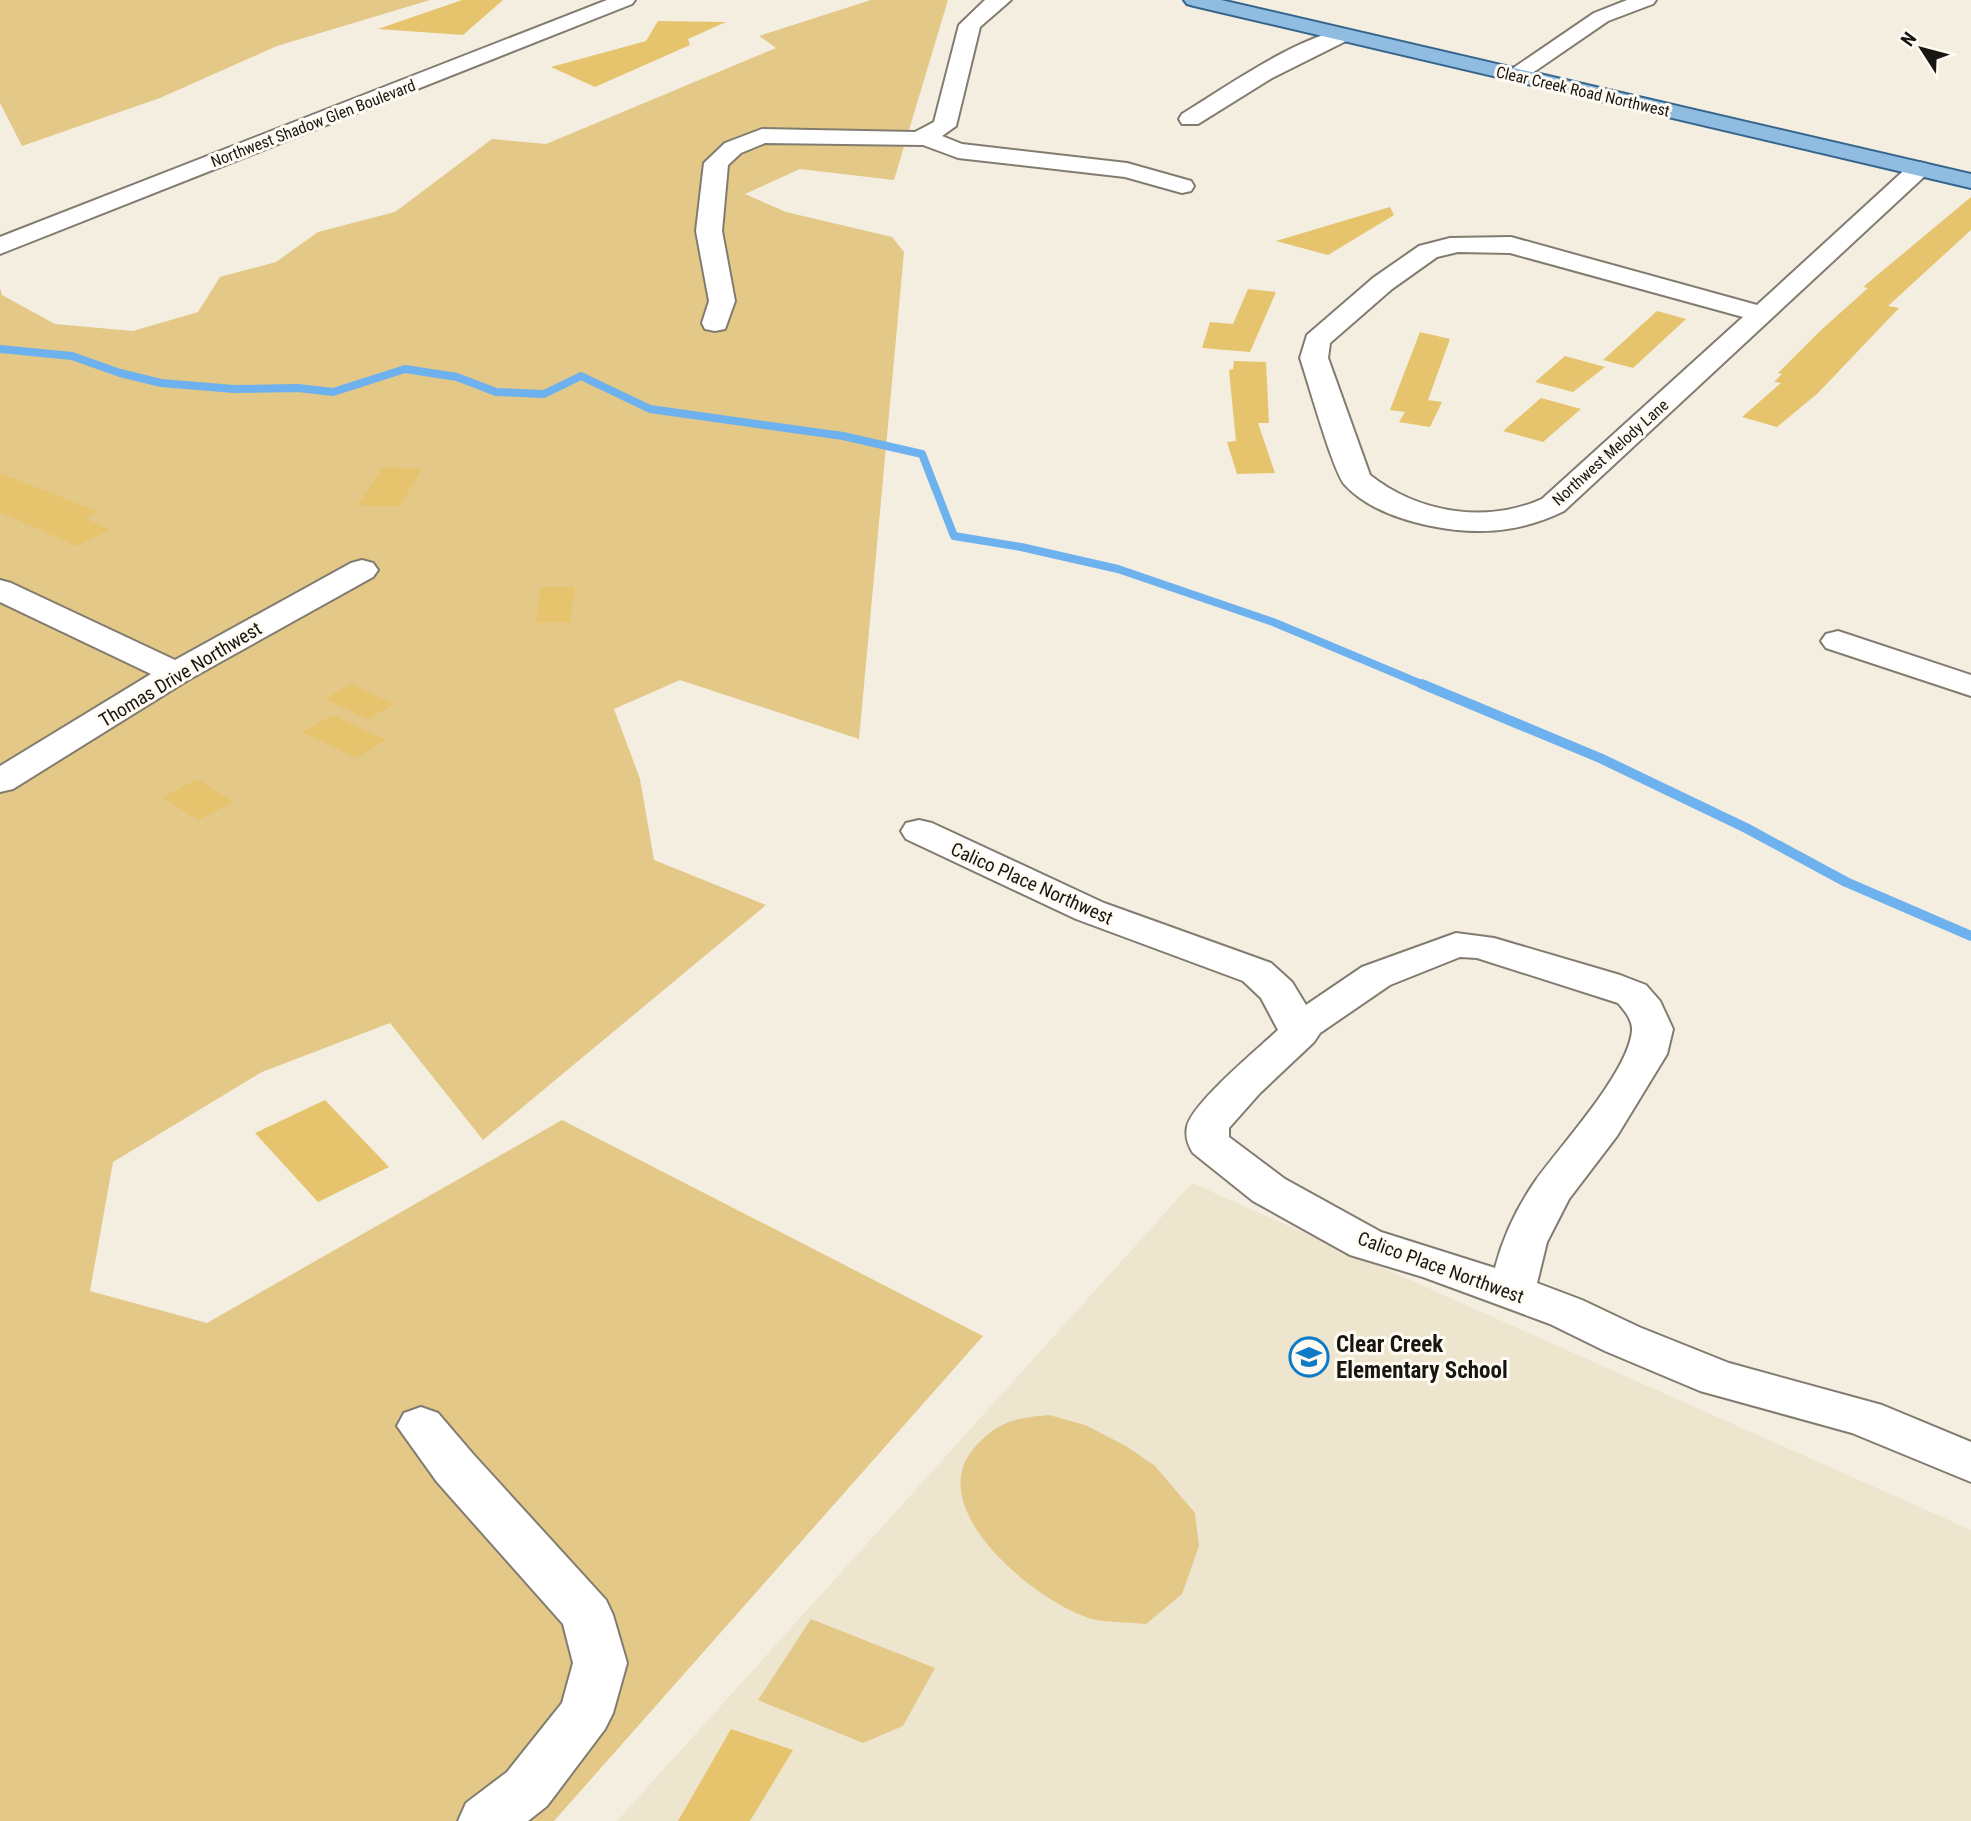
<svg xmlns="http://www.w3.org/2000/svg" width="1971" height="1821" font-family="'Roboto Condensed',sans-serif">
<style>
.built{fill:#eee5cf}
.green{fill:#e3c887}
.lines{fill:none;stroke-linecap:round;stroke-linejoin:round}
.stream-far1{stroke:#6db1ee;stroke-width:8}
.stream{stroke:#6db1ee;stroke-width:10}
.building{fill:#e6c46d}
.minor-casing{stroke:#827c70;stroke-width:4}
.major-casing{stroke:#36658c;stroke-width:4}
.minor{fill:#fff;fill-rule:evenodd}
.major{fill:#90bce2;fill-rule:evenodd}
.labels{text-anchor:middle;stroke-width:6;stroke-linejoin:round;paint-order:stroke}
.far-street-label{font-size:16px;fill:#181611;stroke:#fffbf3}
.street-label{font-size:19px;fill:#181611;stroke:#fffbf3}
.near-poi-label{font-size:23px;font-weight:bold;fill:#181611;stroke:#fffbf3;text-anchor:start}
</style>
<rect width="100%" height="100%" fill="#f4eee0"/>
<polygon class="built" points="1192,1183 1971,1530 1971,1821 617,1821"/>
<g class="green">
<polygon points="0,0 430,0 277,46 160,98 22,146 0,103"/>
<polygon points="871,0 948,0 894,180 800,169 745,194 786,212 892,237 904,252 859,739 680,680 614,709 640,779 654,860 766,905 483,1140 390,1023 262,1072 113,1162 90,1291 207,1323 562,1120 983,1336 554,1821 0,1821 0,288 2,295 55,324 133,331 198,312 220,277 276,262 318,232 395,212 492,139 546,144 776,48 759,36"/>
<path d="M1049,1415l36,10 41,21 29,20 40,47 4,33 -17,48 -36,30c-17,-2 -38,-1 -54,-5 -54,-16 -171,-109 -118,-171 24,-27 41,-30 75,-33z"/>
<polygon points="811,1619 935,1668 903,1726 863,1743 758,1700"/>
</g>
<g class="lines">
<polyline class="stream-far1" points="0,349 72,356 120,373 161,383 234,389 298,388 333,392 405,369 457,377 496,392 544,394 581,376 650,409 843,436 922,454 954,536 1021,547 1118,569 1273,622 1426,686"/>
<polyline class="stream" points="1422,684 1600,758 1746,828 1846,882 1971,936"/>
</g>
<g class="building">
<polygon points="462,0 503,0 463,35 378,29"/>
<polygon points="658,21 726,22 688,39 690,45 595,87 551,67 646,41"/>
<polygon points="1971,197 1971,230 1888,306 1899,308 1818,393 1777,427 1742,417 1781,383 1774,382 1782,374 1778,373 1820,331 1868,288 1863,287"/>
<polygon points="1390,207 1394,215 1328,255 1276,241"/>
<polygon points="1248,289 1276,292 1250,352 1202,348 1210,322 1233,324"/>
<polygon points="1657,311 1686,319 1633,368 1603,360"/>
<polygon points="1420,332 1450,339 1428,400 1442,402 1430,427 1399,422 1405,412 1390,410"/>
<polygon points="1565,356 1605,367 1573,392 1535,382"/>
<polygon points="1234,361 1266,362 1269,423 1258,423 1275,473 1237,474 1227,442 1236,441 1229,370 1233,369"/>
<polygon points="1541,398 1581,409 1543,442 1503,431"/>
<polygon points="383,467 422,469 399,507 358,505"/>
<polygon points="0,473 99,512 85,518 110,530 76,546 0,512"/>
<polygon points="541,587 575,587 570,622 535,623"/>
<polygon points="351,684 395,704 368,719 325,699"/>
<polygon points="332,715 386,740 356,758 302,732"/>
<polygon points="198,779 233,802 198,820 162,797"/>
<polygon points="325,1100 389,1167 318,1202 255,1133"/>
<polygon points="731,1729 793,1750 750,1821 678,1821"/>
</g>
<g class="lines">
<g class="minor-casing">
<g id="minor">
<polygon points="607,0 635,0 632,4 0,254 0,237"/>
<polygon points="985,0 1011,0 980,27 956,126 942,136 962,144 1127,163 1191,181 1194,186 1191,191 1182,193 1125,177 958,158 923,145 765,143 741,153 728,165 722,231 735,301 725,329 715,331 705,329 702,323 709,301 696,231 704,163 725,143 762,129 915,132 934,122 959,25"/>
<polygon points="1627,0 1656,0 1653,4 1608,21 1522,80 1506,80 1503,75 1594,13"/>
<path d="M1343,29l7,2 4,4 -4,4 -78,39 -74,46h-16l-3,-5 3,-5c45,-28 109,-73 161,-85z"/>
<path d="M1919,162l8,2 4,5 -4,5 -363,337c-18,9 -37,15 -57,18 -47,8 -128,-7 -162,-44 -12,-13 -37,-104 -45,-127l7,-23 66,-57 46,-32 31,-8 61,-1 246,68 154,-141zM1458,252l52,1 233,64 -201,182c-56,25 -124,14 -172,-24l-42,-117 2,-15 62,-54 45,-32z"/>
<polygon points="362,560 373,563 378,570 373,577 188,680 13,789 0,792 0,766 151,674 0,602 0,580 11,583 175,660 351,563"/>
<polygon points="1838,631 1971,675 1971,696 1826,648 1821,641 1826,634"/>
<path d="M919,820l13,3 172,80 167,60 21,19 14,23 56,-38 94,-34 38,5 126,37 26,10 14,16 13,28 -6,25 -50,82 -48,63 -22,43 -10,41 45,17 57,27 90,36 153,42 89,37v40l-119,-49 -152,-42 -95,-40 -55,-27 -127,-47 -73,-22 -97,-54 -60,-48c-5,-8 -8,-16 -6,-26 4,-23 72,-79 91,-97l-17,-32 -18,-17 -167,-62 -170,-80 -5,-8 5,-8zM1460,957l17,1 141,45c6,7 15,17 14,28 -4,42 -71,114 -96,149 -19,27 -33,57 -41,88l-114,-36 -96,-53 -56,-42v-9l31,-35 54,-51 6,-9 70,-48z"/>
<polygon points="421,1407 438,1413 473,1454 606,1600 613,1615 627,1663 613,1713 605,1729 547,1806 528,1821 458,1821 466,1803 507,1772 562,1703 573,1663 563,1624 437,1482 397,1426 404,1413"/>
</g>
</g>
<g class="major-casing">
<polygon id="major" points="1184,0 1221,0 1971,174 1971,188 1194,6 1187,4"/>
</g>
<use href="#minor" class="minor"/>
<use href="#major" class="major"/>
</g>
<defs>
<g id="school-ring" transform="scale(2.0125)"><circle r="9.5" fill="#fffbf3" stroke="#0d7bc5" stroke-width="1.5"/><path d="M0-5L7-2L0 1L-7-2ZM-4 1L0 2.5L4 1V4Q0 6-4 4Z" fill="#0d7bc5"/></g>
</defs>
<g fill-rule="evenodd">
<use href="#school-ring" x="1309" y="1357"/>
</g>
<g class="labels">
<g class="far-street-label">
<text transform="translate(1583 91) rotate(13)" y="6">Clear Creek Road Northwest</text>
<text transform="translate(313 123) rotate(-21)" y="6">Northwest Shadow Glen Boulevard</text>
<text transform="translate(1610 452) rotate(-42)" y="6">Northwest Melody Lane</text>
</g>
<g class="street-label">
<text transform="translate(180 674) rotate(-31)" y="7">Thomas Drive Northwest</text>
<text transform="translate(1032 883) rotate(24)" y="7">Calico Place Northwest</text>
<text transform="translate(1441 1267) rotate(20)" y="7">Calico Place Northwest</text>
</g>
<g class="near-poi-label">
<text x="1336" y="1352">Clear Creek<tspan x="1336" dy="26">Elementary School</tspan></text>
</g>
</g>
<g transform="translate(1922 49) rotate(306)" stroke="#fffbf3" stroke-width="5" paint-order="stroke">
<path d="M0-5L12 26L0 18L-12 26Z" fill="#181611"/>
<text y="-10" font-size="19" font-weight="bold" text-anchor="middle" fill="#181611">N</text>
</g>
</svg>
